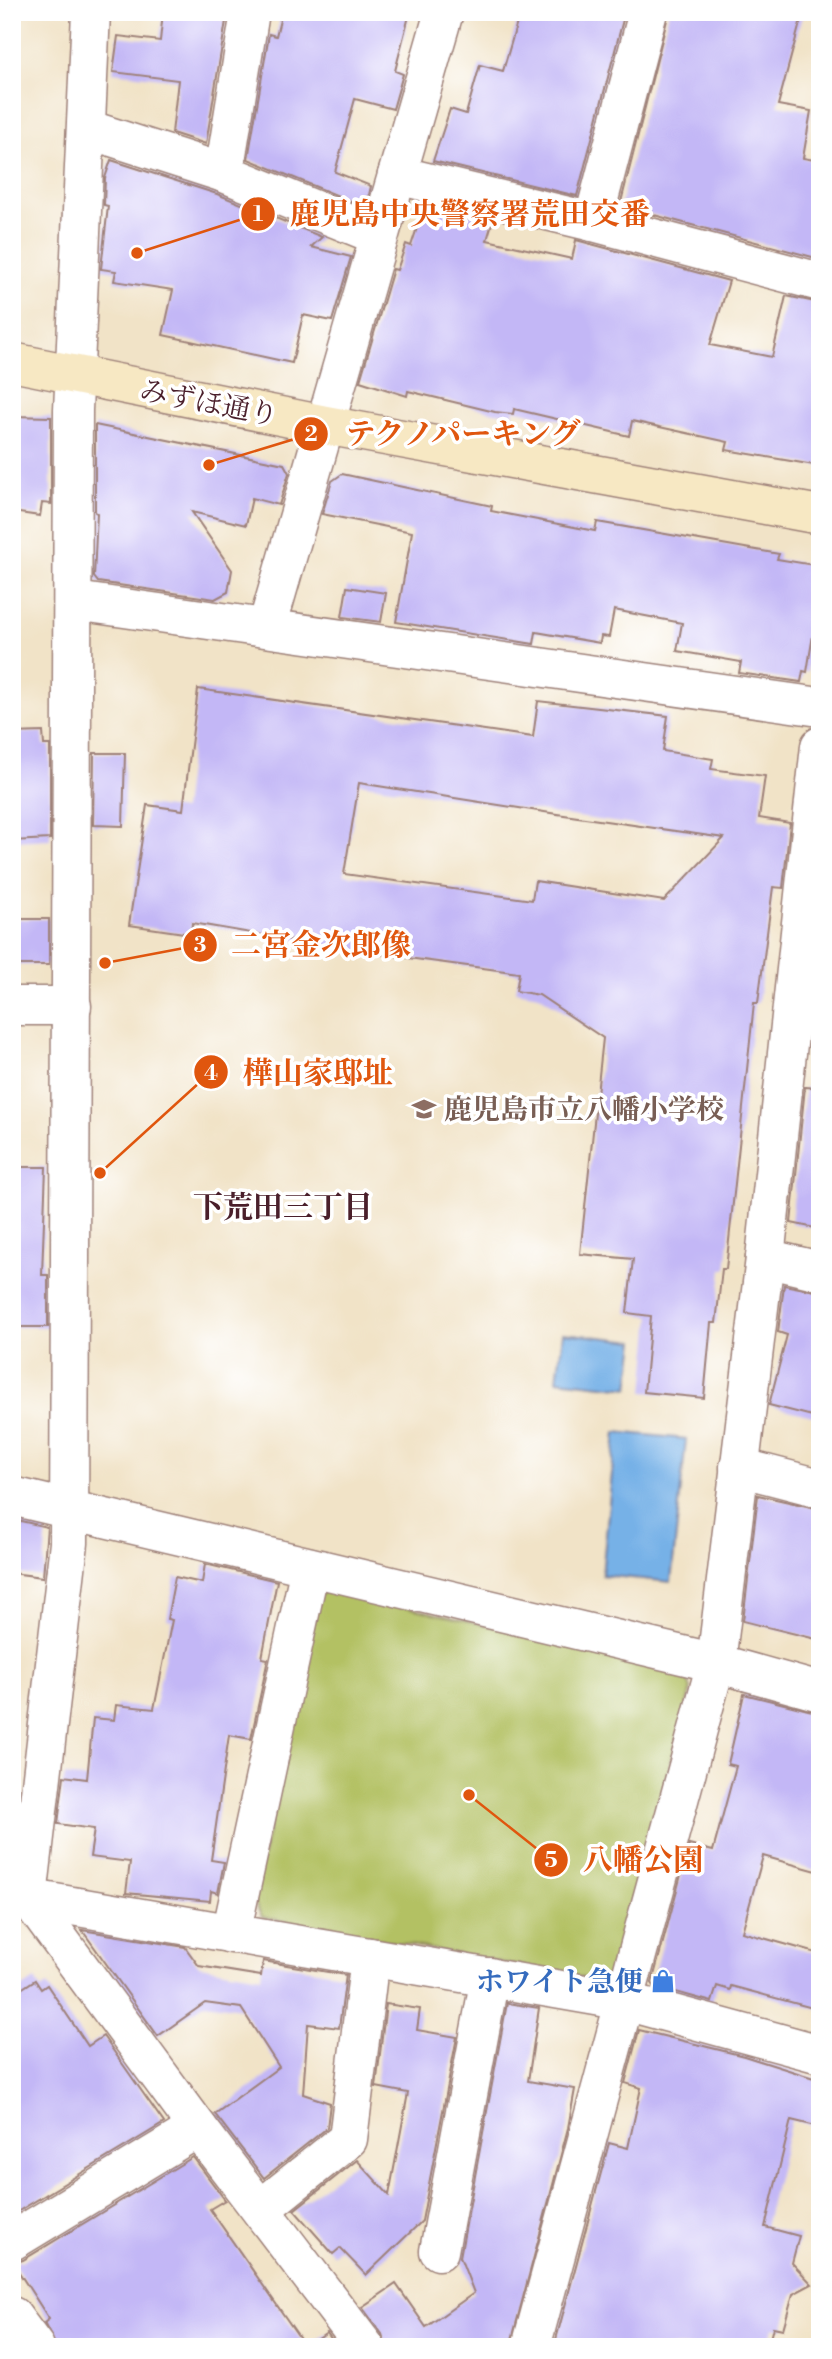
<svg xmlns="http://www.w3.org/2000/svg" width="832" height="2359" font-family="'Libre Bodoni','Noto Serif JP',serif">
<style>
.green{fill:#b3c163;stroke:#7e7047;stroke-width:2}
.water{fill:#76b1e7;stroke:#606889;stroke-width:2}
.building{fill:#c3b7f6;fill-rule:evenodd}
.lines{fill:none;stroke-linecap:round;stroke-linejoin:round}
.street-casing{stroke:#9e8179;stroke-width:41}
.secondary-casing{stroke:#9e8179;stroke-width:41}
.street{stroke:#fff;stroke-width:38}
.secondary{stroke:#f7e8c3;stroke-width:38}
.labels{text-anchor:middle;stroke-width:7;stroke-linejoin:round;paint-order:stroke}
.street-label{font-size:28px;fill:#4a1f2b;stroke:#fff}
.education-label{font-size:28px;font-weight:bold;fill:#785e54;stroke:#fff;text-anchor:start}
.shop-label{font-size:28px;font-weight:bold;fill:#366cbe;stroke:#fff;text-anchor:end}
.neighbourhood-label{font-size:30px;font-weight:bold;fill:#4a1f2b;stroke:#fff}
.leader{fill:none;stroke:#e0560e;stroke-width:2.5}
.callout-dot{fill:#e0560e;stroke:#fff;stroke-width:2.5}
.mark-label{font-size:21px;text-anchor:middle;font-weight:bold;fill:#fff}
.callout-label{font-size:30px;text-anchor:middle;font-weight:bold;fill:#e0560e;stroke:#fff;stroke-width:7;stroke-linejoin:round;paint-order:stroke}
</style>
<rect width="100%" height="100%" fill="#fff"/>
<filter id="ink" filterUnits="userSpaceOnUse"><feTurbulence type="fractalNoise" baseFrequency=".0143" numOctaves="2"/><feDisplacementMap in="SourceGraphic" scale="14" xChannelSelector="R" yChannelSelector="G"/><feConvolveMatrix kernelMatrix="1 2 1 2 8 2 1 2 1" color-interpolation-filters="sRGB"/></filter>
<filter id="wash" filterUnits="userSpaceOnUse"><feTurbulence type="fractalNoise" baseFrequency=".00686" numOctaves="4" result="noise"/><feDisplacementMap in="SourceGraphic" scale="28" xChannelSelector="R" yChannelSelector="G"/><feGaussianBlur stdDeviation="1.57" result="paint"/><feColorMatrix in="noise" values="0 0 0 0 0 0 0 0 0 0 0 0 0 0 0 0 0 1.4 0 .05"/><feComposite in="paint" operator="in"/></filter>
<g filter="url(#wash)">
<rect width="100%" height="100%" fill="#f1e3c7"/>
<polygon class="green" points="328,1589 684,1670 691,1689 612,1974 599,1981 262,1917 253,1900 319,1596"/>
<g class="water">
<polygon points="563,1333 635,1341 629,1388 557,1380"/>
<polygon points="616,1432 686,1439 671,1582 602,1575"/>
</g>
<g id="blocks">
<g class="building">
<polygon points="163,12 220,12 219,19 226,21 206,144 172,133 178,80 113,72 118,36 160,41"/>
<polygon points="282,12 410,12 395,71 403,74 393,109 355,99 335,172 371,186 369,195 358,204 248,159 269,34 276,36"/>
<polygon points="520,12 625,12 577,196 433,161 450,109 466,114 480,65 503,71"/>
<polygon points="669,12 803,12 778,105 811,111 803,158 820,161 820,259 620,206"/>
<polygon points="111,160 217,194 322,237 311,247 351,257 332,321 303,315 292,363 163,335 173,290 114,281 116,271 101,269 108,206 104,205 105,178"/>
<polygon points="425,204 493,220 487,240 572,259 576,240 729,281 710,345 772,357 786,296 820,303 820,466 726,450 728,442 632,421 629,436 514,409 513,414 495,412 408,391 407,396 360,381 393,269 397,270 406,244 411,246"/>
<polygon points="12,416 51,417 51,504 42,503 40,516 12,512"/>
<polygon points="95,425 284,464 289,473 279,505 252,498 246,525 192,512 232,570 228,592 215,599 98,582 94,577 97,513 95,512"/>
<polygon points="342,474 492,506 491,511 595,531 597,522 779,554 777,559 820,566 820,592 807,672 803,671 801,682 739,673 741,662 677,651 682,623 614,610 609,637 601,636 600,643 536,632 534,644 396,622 412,532 322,514 332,481"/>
<polygon points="347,587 386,593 381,622 342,617"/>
<path d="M198,689l335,48 5,-36 130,15 -5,35 50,8 -2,10 54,7 -6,42 31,5 -7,65 -10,-1 -15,116h-4l-28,266h-4l-6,54h-5l-7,75 -60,-6 7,-76 -24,-3 6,-54 -53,-5 23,-216 -64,-43 -23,-4 3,-18 -156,-21 -171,-29 -1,11 -62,-9 18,-120 36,5zM359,783l198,31 167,24 -60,63 -129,-20 -3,19 -188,-26z"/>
<polygon points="43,732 44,745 50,745 50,839 12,841 12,733"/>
<polygon points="94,753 125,753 123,826 93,825"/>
<rect x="12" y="919" width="37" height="46"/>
<polygon points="805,1087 820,1088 820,1229 791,1223"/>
<polygon points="12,1167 46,1167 42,1275 48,1275 48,1327 12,1327"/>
<polygon points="784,1285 820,1292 820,1418 769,1405 787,1335 778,1332"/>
<polygon points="758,1495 820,1509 820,1640 743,1621"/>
<polygon points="12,1519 47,1527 43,1577 12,1573"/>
<polygon points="205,1564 277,1581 262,1658 268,1659 251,1739 229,1735 211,1860 224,1862 218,1893 211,1891 210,1901 126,1893 130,1862 90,1857 94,1829 58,1824 64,1776 87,1779 93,1718 114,1720 116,1705 154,1709 172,1620 167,1619 175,1577 202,1583"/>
<polygon points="744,1694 820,1713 820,1872 763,1856 742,1932 820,1954 820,2010 731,1986 730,1990 717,1986 712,2002 654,1986 652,1983 689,1845 713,1851 736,1766 728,1764"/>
<polygon points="82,1930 185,1947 199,1966 261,1976 263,1961 346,1975 339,2028 308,2024 303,2094 330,2103 327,2128 264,2178 215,2114 279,2067 241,2008 205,2003 158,2036"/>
<polygon points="35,1980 41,1989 47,1985 88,2046 103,2036 164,2123 12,2215 12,1995"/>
<polygon points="507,2003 539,2008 528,2081 575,2089 568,2128 510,2347 386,2347 382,2334 362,2307 396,2284 426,2327 474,2293 460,2257"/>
<polygon points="386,2004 420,2009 417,2030 457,2037 422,2221 366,2275 340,2248 333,2254 294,2210 357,2160 389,2195 408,2093 376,2087"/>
<polygon points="639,2030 744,2056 820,2080 820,2127 791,2120 765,2227 799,2236 792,2263 812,2284 793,2294 783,2329 773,2327 768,2347 554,2347 609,2143 628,2148 641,2088 625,2083"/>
<polygon points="193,2157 225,2200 210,2209 306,2347 56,2347 44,2323 49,2319 13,2263 23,2260"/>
<polygon points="327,2333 337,2347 307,2347"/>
</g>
</g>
</g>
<g filter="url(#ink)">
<use href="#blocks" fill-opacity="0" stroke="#9e8179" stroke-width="2"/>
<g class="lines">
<g class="street-casing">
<g id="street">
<polyline points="91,12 73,410 69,1543 28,1897 198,2128 365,2347"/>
<polyline points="87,129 224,173 379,236"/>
<polyline points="224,173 250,12"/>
<polyline points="397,175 593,222 820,282"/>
<polyline points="593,222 648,12"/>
<polyline points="75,601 820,707"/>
<polyline points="267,627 444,12"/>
<polyline points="12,1006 72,1006"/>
<polyline points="765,1258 820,1271"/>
<polyline points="739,1467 820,1488"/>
<polyline points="12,1496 716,1663 820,1692"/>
<polyline points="14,1896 625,2001 820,2054"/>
<polyline points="231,1934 310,1567"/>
<polyline points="262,2208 348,2139 370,1957"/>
<polyline points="12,2241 198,2128"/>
<polyline points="439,2251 490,1977"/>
<polyline points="12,2316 35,2347"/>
<polyline points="531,2347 716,1663 765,1258 820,746"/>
</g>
</g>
<g class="secondary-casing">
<polyline id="secondary" points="12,362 325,425 820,515"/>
</g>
<use href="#street" class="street"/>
<use href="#secondary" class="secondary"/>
</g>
</g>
<defs>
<g id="school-bare" transform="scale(1.89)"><path d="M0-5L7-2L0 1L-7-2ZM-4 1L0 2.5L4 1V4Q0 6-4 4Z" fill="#8d6e63" stroke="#fff" stroke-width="2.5" paint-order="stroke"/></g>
<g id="shop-bare" transform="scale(1.89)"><path d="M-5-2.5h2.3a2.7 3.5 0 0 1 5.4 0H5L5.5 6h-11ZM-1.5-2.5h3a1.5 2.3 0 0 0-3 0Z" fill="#3f7fe0" stroke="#fff" stroke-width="2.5" paint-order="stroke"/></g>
</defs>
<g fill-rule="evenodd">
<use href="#school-bare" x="424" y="1109"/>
<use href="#shop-bare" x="663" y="1981"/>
</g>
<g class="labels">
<g class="street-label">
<text transform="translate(209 402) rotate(11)" y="10">みずほ通り</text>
</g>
<g class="education-label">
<text x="444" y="1119">鹿児島市立八幡小学校</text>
</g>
<g class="shop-label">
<text x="643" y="1991">ホワイト急便</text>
</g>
<g class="neighbourhood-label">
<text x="283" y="1217">下荒田三丁目</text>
</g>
</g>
<path class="leader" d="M137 253L258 214M209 465L311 434M105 963L200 945M100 1173L211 1072M469 1795L551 1860"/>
<g class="callout-dot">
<circle cx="137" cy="253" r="7"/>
<circle cx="209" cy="465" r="7"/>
<circle cx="105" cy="963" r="7"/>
<circle cx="100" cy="1173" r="7"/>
<circle cx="469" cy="1795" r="7"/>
<circle cx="258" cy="214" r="18"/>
<circle cx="311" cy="434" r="18"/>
<circle cx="200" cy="945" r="18"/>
<circle cx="211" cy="1072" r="18"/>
<circle cx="551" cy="1860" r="18"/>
</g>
<g class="mark-label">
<text x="258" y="221">1</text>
<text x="311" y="441">2</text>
<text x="200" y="952">3</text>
<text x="211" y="1080">4</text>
<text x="551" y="1867">5</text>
</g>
<g class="callout-label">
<text x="470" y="224">鹿児島中央警察署荒田交番</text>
<text x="463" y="444">テクノパーキング</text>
<text x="321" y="955">二宮金次郎像</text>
<text x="318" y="1083">樺山家邸址</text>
<text x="643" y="1870">八幡公園</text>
</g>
<rect width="832" height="2359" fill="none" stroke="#fff" stroke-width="42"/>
</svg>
